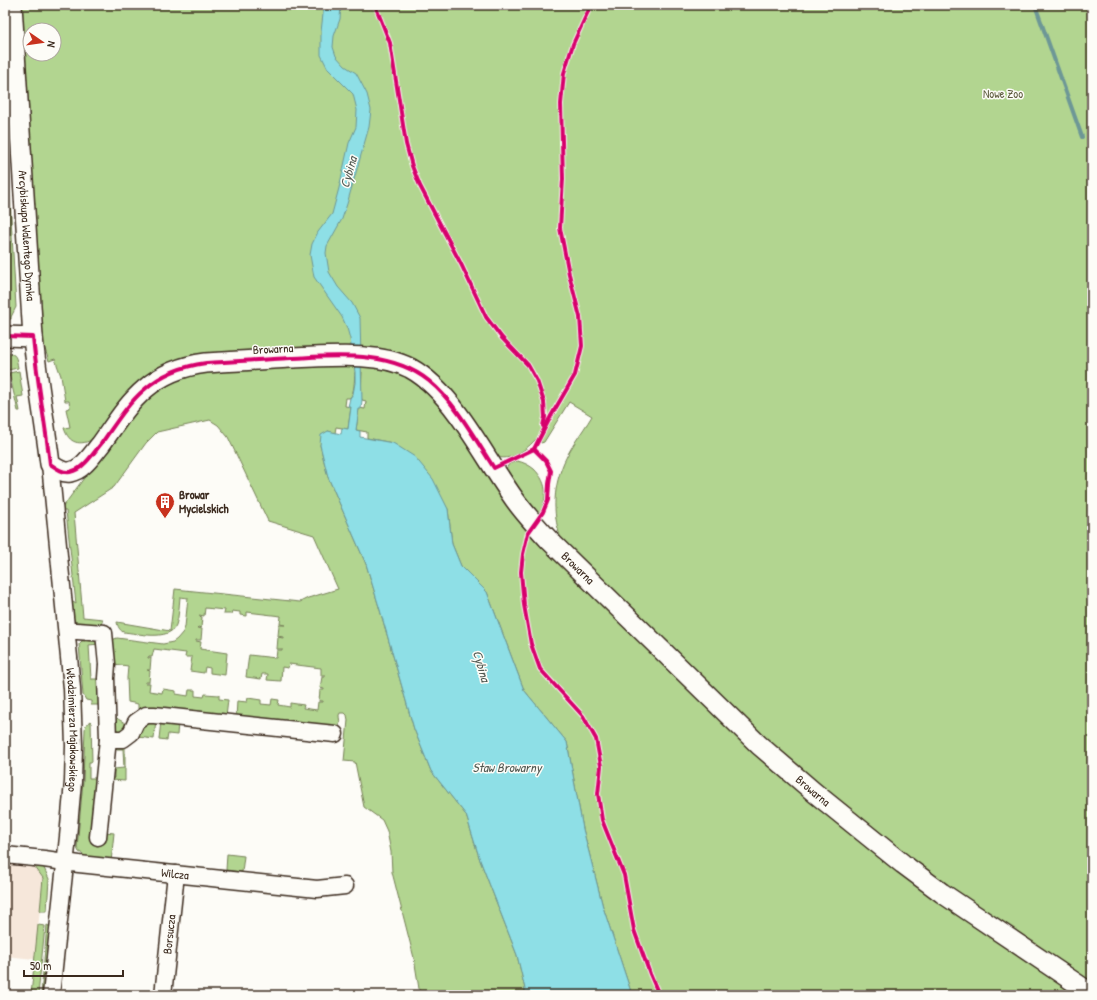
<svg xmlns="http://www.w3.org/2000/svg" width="1097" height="1000" font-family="'Patrick Hand',sans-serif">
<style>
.built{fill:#f6e7da}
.green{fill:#b2d590;stroke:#768057;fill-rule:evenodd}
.water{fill:#8edfe6;stroke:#6d9796}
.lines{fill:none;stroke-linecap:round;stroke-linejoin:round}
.stream{stroke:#6d9796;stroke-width:4}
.minor-casing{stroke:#3b2a1e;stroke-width:19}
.tertiary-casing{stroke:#3b2a1e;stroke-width:22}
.minor{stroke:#fdfcf7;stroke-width:16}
.tertiary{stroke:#fdfcf7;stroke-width:19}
.cycleway-casing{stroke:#fdfcf7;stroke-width:6}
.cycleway{stroke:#d6006c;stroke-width:4}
.labels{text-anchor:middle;stroke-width:3;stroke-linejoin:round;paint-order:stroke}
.park-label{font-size:12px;fill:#5f5d40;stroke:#fdfcf7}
.street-label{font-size:12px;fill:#3b2a1e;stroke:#fdfcf7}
.poi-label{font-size:12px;font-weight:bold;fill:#3b2a1e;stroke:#fdfcf7;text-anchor:start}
.water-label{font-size:13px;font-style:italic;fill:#505750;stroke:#fdfcf7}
</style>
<rect width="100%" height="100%" fill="#fdfcf7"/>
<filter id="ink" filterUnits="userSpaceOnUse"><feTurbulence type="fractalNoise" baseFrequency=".025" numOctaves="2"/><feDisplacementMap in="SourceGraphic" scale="8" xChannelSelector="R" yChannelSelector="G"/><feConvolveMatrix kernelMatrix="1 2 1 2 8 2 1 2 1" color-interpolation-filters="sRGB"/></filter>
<g filter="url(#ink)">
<polygon class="built" points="5,864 35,867 43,878 35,959 5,956"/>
<g class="green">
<path d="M18,5h1074v982l-167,-114 -161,-132 -200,-195c-11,-24 -12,-51 -3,-76 6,-19 21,-37 31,-54l-23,-14 -25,40 -3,1 -1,-4 -3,-1c-10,11 -27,25 -42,18l-79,-94 -215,-7 -107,84c-14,7 -25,5 -30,-11l6,-1 -4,-18 4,-1 -1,-7h-4l-4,-25 -6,-17 -6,2 -8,-24zM30,30h24v24h-24z"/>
<polygon points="5,110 16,307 11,317 11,319 9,319 5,322"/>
<path d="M5,352c12,2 11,5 13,16l-10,2z"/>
<path d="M328,364l41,2 13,2 13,4 14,6 13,8 24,26 49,71 262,268 325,244h-450l-29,-88 -20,-78 -16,-87 -43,-52 -37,-98 -26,-26 -9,-22 -4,-35 -55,-66 -26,-5v-6l-11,-2 3,-22 6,1 1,-8 -4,-1 -1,-4 1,-24h-7c-1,9 0,19 -5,26h-4l-1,8 6,1 -3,22 -12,-2 -1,6 -7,-2 -8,14 8,32 38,87 14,46 34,119 17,42 35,44 14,45 37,95 8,34v6h-105l-6,-37 -22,-86 -1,-20 -4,-21 -5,-11 -18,-13 -9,-45 -11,-1 4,-41 -1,-5 -2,-2h-5l-1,2c0,6 3,9 -3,13l-100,-10 1,-17 10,1 1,-4 13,2v4l10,1 1,-6 7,1 -1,5 12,2v-4l14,2 -1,3 14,2 1,-8h5v-1h-4l1,-11h4v-1l-4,-1 2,-11h3v-1h-4v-8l-32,-4 -1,4 -6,-1 -1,14 -14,-1 1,-6h-6l-1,5 -15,-2 3,-22 27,3 1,-8h5v-1h-5l1,-12 5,1v-1l-5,-1 1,-11h6l-5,-1 1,-8 -34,-4v4l-7,-1v-3l-8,-1 -1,3h-7l1,-4 -20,-2 -1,8 -5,-1v1l3,1 -1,11 -3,-1 -1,1 5,1 -1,11h-5v1l5,1 -1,7 27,4 -2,22 -15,-2v-5l-5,-1 -1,6 -14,-2 2,-14h-7l1,-4 -32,-4 -2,8h-4v1h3l-1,12h-3l3,1 -1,11h-4v1h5l-1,8 13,2 1,-4 13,2v3l12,2 1,-6h6v6l9,1 1,-3 14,1v4l9,1 -2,17 -88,-5v-8l-10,-2 -1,-24 1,-12 -14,-2v49c3,9 9,6 13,13l-6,8 -7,-3 -2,-91 5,-2 46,6 10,-2 4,-3 6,-7 2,-5 3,-29 -8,-1c-1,9 -1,20 -4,28 -7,17 -39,8 -53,7 -4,-3 -5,-5 -6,-10l53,9 5,-42 125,13 8,-4 30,-9 -24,-54 -46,-14 -40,-84 -10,-12 -8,-5 -53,12 -11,11 -32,44 -40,26 9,104 20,2 -2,6 -24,-2c-7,-6 -6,-16 -7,-24l3,3 3,2 -10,-93h-4v-3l47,-64 36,-43 23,-18 16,-7 18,-4z"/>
<polygon points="19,371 23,396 17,397 20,411 18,411 9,373"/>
<path d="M517,461c6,1 12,4 17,8 15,15 14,31 3,48l-33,-45 5,-8z"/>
<polygon points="85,636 95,638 99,644 89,645 91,679 98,679 101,705 91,705 91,701 86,700 83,695 79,644 82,641 85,641"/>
<polygon points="156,720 154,739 138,737 132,743 125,747 125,781 111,780 105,832 114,833 111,862 82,859 83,854 79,852 77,848 83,781 85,729 86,725 91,721 92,762 89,762 89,778 114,778 114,769 124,768 123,749 114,749 115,747 122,746 143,723"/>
<polygon points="161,721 178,723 177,735 168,734 167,740 159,739"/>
<polygon points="227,854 244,856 242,872 226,870"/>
<polygon points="35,863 44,864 44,868 49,879 47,911 40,911 43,878 35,867"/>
<polygon points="38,925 45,926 38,995 31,995"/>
<polygon points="47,925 49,926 51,930 45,995 41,995"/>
</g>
<polygon class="water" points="324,5 341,5 340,19 334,36 333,47 336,56 345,66 356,73 367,94 371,110 369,127 347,204 342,219 327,246 326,253 329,272 338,287 352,303 360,318 362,400 361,409 359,409 356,430 360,431 360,437 393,443 415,457 433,479 448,509 452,544 461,566 487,592 524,690 567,742 583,829 603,907 632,995 525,995 525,989 517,955 480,860 466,815 431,771 414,729 380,610 366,564 328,477 320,445 321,435 328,431 341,434 342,428 348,429 351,407 348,407 350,398 353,394 355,383 355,372 350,339 347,328 342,317 314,277 310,255 312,244 318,232 332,214 339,188 349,143 356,127 357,110 353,94 328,69 321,55 321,32"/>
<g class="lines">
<polyline class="stream" points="1035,5 1082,137"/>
<g class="minor-casing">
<g id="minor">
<path id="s1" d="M50,464l22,224 2,58 -1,36 -5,55 -17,158"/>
<polyline points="67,631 77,631 104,633 107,664 106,678 108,739 123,739 131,733 136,722 146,715 154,715 335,734"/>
<polyline points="98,837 108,739"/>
<path id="s2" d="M5,855l39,4 35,5 238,25 28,-3"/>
<path id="s3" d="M163,995l13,-121"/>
</g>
</g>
<g class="tertiary-casing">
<g id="tertiary">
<path id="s4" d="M12,5l21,332c4,43 12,85 17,127 6,4 12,9 20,8 4,-1 10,-4 13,-7 7,-6 12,-14 18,-21 13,-18 26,-40 44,-55 17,-15 38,-23 61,-26 28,-2 56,-3 84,-5 37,-1 87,-7 120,10 20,11 35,28 48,46 20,27 37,58 57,86 10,14 23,28 35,41l209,204 56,48 88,71 39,29 150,101"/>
<polyline points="5,336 33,337"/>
</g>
</g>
<use href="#minor" class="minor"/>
<use href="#tertiary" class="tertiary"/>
<g class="cycleway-casing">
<g id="cycleway">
<polyline points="375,5 390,43 406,144 412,166 420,186 461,264 486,317 502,338 528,365 537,381 544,402 545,417 543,426"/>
<path d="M5,336l28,1c4,43 12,85 17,127 6,4 12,9 20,8 4,-1 10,-4 13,-7 7,-6 12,-14 18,-21 13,-18 26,-40 44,-55 17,-15 38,-23 61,-26 28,-2 56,-3 85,-5 46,-2 99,-8 138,23 27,22 46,58 65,87l40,-19 17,-33 24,-41 7,-29 -2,-29 -11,-43 -9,-46 3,-49 -2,-75 3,-31 9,-29 18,-39"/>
<polyline points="534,449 546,461 551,471 549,484 548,500 543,512 528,533 523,554 521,572 524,605 531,644 540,669 583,716 596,739 601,766 598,794 602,820 624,875 634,930 650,974 659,995"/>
</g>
</g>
<use href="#cycleway" class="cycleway"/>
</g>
</g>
<defs>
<g id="building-pin" transform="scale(1)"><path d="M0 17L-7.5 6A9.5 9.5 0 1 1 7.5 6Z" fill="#c8321e" stroke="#fdfcf7"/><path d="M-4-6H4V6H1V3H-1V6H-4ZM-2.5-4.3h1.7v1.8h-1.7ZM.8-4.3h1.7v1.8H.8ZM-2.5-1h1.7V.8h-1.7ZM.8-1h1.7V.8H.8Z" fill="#fff"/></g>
</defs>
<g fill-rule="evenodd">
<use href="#building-pin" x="165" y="502"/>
</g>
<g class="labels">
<g class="park-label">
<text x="1003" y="98">Nowe Zoo</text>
</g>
<g class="street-label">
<text dy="4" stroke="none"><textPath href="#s4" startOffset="231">Arcybiskupa Walentego Dymka</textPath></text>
<text transform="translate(273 349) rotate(-3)" y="4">Browarna</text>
<text dy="4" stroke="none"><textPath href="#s4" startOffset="1132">Browarna</textPath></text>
<text dy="4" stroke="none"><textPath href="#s1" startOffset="267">Włodzimierza Majakowskiego</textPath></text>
<text dy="4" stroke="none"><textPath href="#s4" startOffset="1456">Browarna</textPath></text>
<text dy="4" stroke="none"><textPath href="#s2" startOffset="171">Wilcza</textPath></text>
<text dy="4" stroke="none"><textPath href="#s3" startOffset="61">Borsucza</textPath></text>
</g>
<g class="poi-label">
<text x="179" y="499">Browar<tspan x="179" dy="14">Mycielskich</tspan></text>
</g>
<g class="water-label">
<text transform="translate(348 172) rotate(-74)" y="5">Cybina</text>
<text transform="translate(482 666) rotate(74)" y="5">Cybina</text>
<text x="507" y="772">Staw Browarny</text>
</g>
</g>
<rect width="1097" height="1000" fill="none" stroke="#fdfcf7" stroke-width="20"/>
<rect x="10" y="10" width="1077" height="980" fill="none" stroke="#3b2a1e" stroke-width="1.5" filter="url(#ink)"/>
<g transform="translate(42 42) rotate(103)"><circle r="19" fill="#fdfcf7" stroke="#afa8a0"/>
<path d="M0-3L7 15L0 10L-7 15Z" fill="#c8321e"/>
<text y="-6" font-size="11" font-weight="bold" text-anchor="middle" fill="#3b2a1e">N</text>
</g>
<path d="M24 970v6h99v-6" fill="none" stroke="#3b2a1e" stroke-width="2"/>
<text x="30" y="970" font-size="12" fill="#3b2a1e" stroke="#fdfcf7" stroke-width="3" paint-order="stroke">50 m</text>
</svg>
